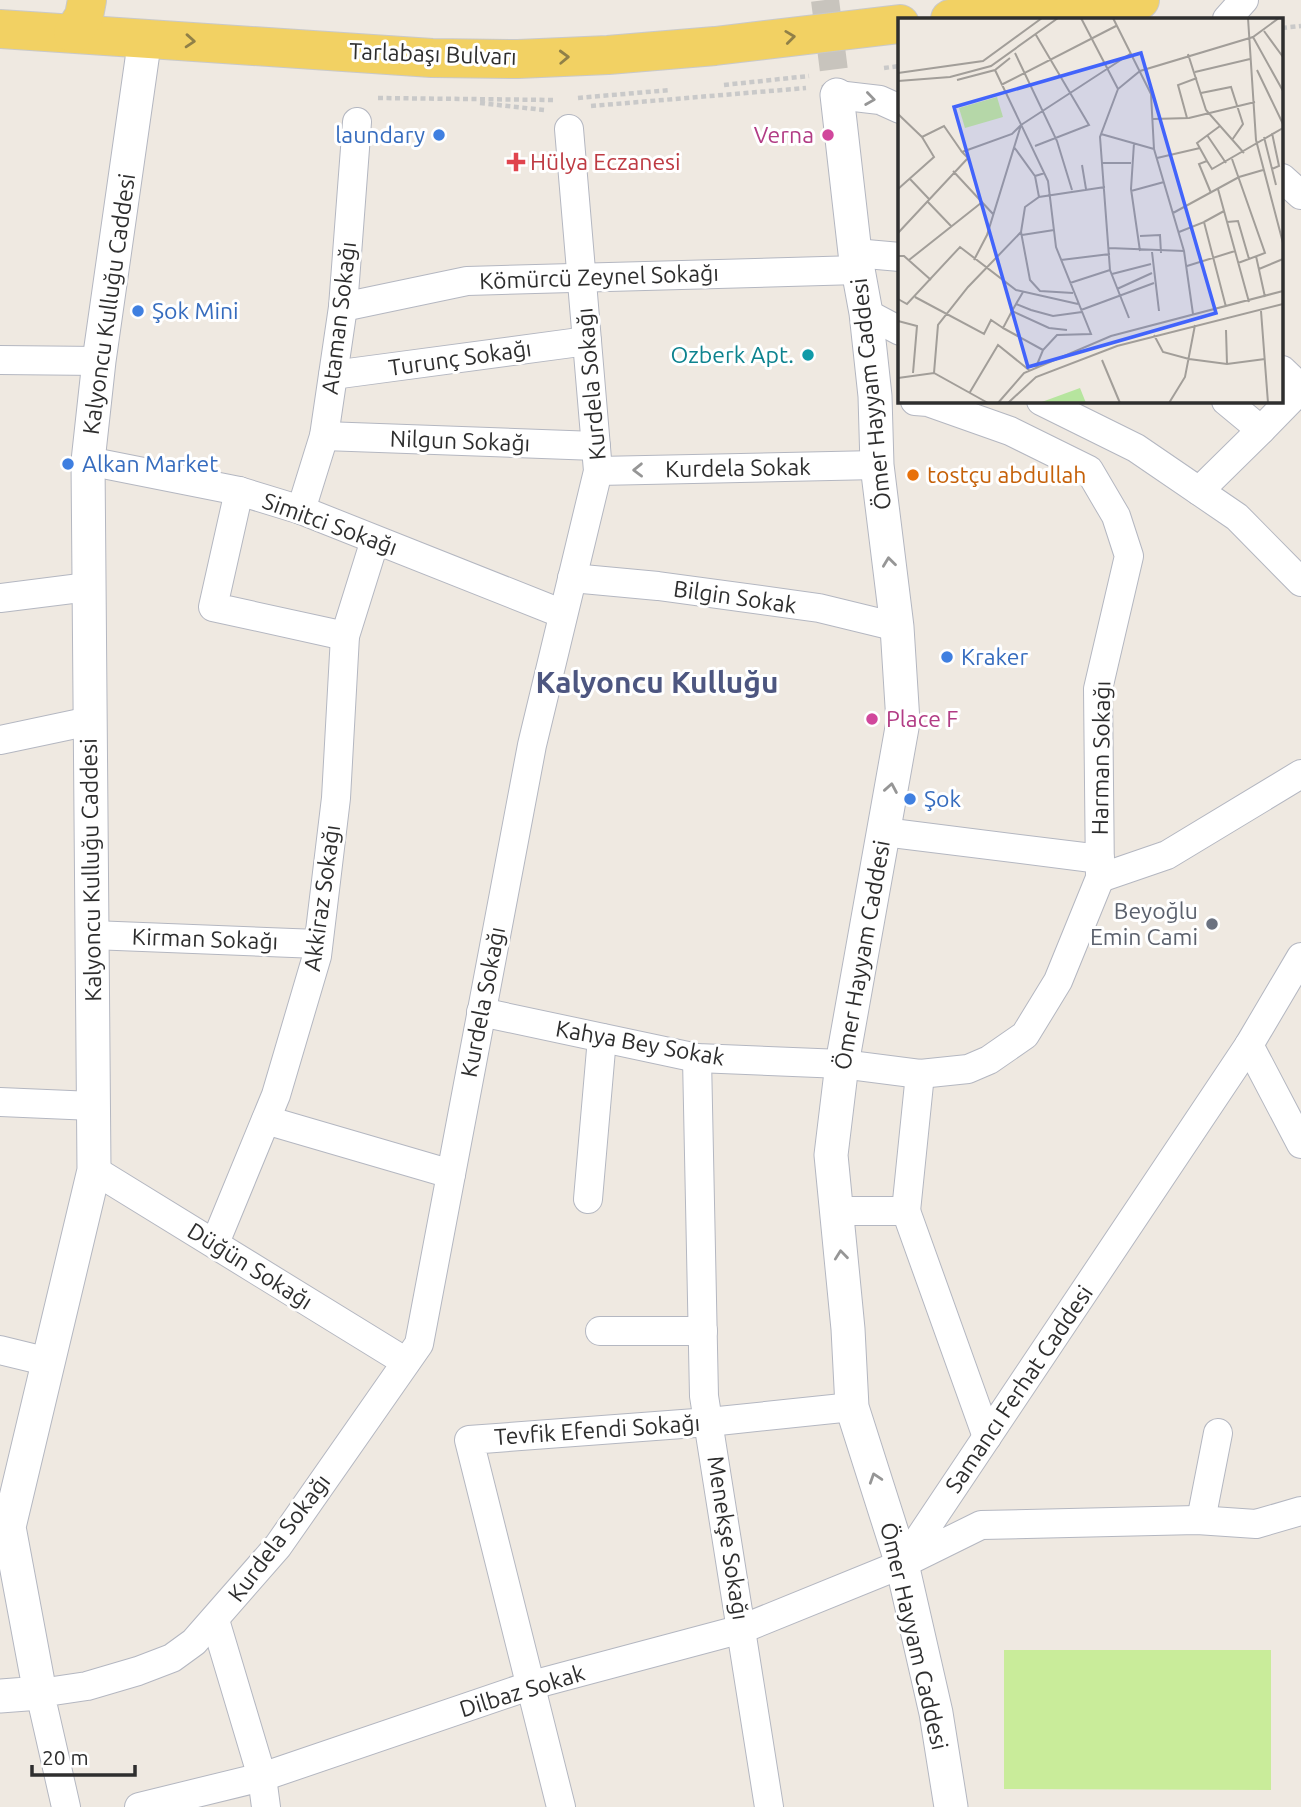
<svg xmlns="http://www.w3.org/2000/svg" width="1301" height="1807" font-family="Ubuntu,sans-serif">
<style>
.pitch{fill:#c9ec9a}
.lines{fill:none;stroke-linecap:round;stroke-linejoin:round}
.minor-tunnel{stroke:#c8c4bd;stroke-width:28;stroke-dasharray:28 14;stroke-linecap:butt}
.minor-casing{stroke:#b4b7c1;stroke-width:30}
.tertiary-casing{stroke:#b4b7c1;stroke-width:35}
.primary-casing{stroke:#c9c9c9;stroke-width:40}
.path{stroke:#c9c9c9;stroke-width:4.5;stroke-dasharray:5 3.5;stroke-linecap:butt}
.minor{stroke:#fff;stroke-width:28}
.tertiary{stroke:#fff;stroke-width:33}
.primary{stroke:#f2d163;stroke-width:38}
.oneway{stroke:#908048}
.oneway2{stroke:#969696}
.shop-dot{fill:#3f7fe0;stroke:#fff;stroke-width:2.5}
.hotel-dot{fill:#d1479c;stroke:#fff;stroke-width:2.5}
.health-dot{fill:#e0444e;stroke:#fff;stroke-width:2.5}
.culture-dot{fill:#0f9aa8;stroke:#fff;stroke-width:2.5}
.food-dot{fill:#e8710a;stroke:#fff;stroke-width:2.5}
.worship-dot{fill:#6b7280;stroke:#fff;stroke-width:2.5}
.labels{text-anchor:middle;stroke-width:6;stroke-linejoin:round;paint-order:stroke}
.street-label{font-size:23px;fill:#2e2e2e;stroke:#fff}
.shop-label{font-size:23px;fill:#366cbe;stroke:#fff;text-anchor:start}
.hotel-label{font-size:23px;fill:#b23c85;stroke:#fff;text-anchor:end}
.health-label{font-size:23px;fill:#be3a42;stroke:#fff;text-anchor:start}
.culture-label{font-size:23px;fill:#0d838f;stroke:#fff;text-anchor:end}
.food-label{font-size:23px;fill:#c56008;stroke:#fff;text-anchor:start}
.worship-label{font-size:23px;fill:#5b616d;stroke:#fff;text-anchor:end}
.district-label{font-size:30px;font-weight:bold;fill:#4d5680;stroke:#fff}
.inset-road{fill:none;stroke:#a29e99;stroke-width:2}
.view{fill:#4264fb;fill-opacity:0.15;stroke:#4264fb;stroke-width:3.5}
.inset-edge{fill:none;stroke:#2e2e2e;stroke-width:3.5}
</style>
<rect width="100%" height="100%" fill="#efe9e1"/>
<polygon class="pitch" points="1004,1650 1271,1650 1271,1790 1004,1789"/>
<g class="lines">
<polyline class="minor-tunnel" points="825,0 837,95"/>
<g class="minor-casing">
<g id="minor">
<polyline points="1227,19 1244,0"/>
<polyline points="837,95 880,100 900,109"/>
<polyline points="1282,178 1301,195"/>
<polyline points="855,253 900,257"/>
<polyline points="343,307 467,281 858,270"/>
<polyline points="866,313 900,331"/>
<polyline points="0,360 99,361"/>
<polyline points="1282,370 1301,388"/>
<polyline points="333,375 587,341"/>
<polyline points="1041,401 1136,448 1237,517 1301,582"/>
<polyline points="1261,430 1301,389"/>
<polyline points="324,436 596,446"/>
<polyline points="88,461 239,491 301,510 563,614"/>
<polyline points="598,471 877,465"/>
<polyline points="239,491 213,607 345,636"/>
<polyline points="1199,491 1261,430 1226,401"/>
<polyline points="301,510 324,436 343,307 357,122"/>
<polyline points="572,578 658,586 819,608 897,627"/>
<polyline points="0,598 88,587"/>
<polyline points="0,740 90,721"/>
<polyline points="884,832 1100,859"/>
<polyline points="1100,878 1167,855 1301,774"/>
<polyline points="92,935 318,944"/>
<polyline points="1301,957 1249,1045 902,1564 981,1525 1197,1520 1256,1524 1301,1511"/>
<polyline points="481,1012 697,1058 842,1064 920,1074 968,1069 989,1060 1025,1035 1058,981 1100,878 1098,689 1129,556 1116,516 1089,470 1010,431 928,402 915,401"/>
<polyline points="1249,1045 1301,1144"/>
<polyline points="697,1058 704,1396 769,1807"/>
<polyline points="0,1102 93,1106"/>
<polyline points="266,1120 451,1174"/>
<polyline points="94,1170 406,1362"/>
<polyline points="588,1199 602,1038"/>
<polyline points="836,1211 906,1211 987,1437"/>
<polyline points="906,1211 920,1074"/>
<polyline points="215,1243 276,1095 317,956 336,798 345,636 375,540"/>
<polyline points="600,1331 703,1331"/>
<polyline points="0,1350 49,1362"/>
<polyline points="1201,1520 1218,1433"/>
<polyline points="215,1620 262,1777 266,1807"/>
<polyline points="66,1807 40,1693 87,1686 138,1671 172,1658 194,1642 278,1546 419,1344 532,745 598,471 569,129"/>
<polyline points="139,1807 262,1777 532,1685 742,1629 902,1564"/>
<polyline points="561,1807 469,1440 709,1422 852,1407"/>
</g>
</g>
<g class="tertiary-casing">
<g id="tertiary">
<polyline points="837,95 855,253 866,313 875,396 877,465 897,627 903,722 842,1064 831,1155 848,1329 852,1407 902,1564 936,1713 951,1807"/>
<polyline points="0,1696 40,1693 9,1527 94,1170 88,461 99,361 145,38"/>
</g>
</g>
<g class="primary-casing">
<g id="primary">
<polyline points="950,19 1140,0"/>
<polyline points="0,29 432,58 518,59 608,55 715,46 900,24"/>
<polyline points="73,33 84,16 87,0"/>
</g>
</g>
<g class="path">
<polyline points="1282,28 1301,26"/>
<polyline points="884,68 900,66"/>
<polyline points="724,85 809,76"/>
<polyline points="378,98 555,100"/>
<polyline points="578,98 670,90"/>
<polyline points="480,103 544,110"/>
<polyline points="591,106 806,88"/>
</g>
<use href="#minor" class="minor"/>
<use href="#tertiary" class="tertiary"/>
<use href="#primary" class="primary"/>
</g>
<defs><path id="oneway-chevron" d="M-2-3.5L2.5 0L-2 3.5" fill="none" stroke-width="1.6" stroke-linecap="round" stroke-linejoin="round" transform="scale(1.75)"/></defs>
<g class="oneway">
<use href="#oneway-chevron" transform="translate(790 37) rotate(-7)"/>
<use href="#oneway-chevron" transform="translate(190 41) rotate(4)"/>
<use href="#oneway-chevron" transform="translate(564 57) rotate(-2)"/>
</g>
<g class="oneway2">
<use href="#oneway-chevron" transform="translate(870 99) rotate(8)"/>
<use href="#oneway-chevron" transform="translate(638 470) rotate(179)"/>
<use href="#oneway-chevron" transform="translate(889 562) rotate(-97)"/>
<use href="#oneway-chevron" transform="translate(891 788) rotate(-80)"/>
<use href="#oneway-chevron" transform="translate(841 1255) rotate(-96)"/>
<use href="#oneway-chevron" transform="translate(875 1478) rotate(-108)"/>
</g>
<g class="shop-dot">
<circle cx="439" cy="135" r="7"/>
<circle cx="138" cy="311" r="7"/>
<circle cx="68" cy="464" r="7"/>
<circle cx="947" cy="657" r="7"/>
<circle cx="910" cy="799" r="7"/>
</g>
<g class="hotel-dot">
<circle cx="828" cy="135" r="7"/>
<circle cx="872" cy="719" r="7"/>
</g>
<path class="health-dot" d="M512.5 151.5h7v7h7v7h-7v7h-7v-7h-7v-7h7z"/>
<circle class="culture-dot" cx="808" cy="355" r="7"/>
<circle class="food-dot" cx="913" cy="475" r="7"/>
<circle class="worship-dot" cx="1212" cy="924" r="7"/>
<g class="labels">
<g class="street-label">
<text transform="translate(433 54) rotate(2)" y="8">Tarlabaşı Bulvarı</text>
<text transform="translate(599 277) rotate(-2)" y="8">Kömürcü Zeynel Sokağı</text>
<text transform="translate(109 304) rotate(-82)" y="8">Kalyoncu Kulluğu Caddesi</text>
<text transform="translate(339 318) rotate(-83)" y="8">Ataman Sokağı</text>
<text transform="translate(460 358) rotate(-8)" y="8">Turunç Sokağı</text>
<text transform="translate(591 384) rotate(-95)" y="8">Kurdela Sokağı</text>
<text transform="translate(871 394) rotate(-96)" y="8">Ömer Hayyam Caddesi</text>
<text transform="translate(460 441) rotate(2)" y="8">Nilgun Sokağı</text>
<text transform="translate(738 468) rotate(-1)" y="8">Kurdela Sokak</text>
<text transform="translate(330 524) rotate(20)" y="8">Simitci Sokağı</text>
<text transform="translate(735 597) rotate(8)" y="8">Bilgin Sokak</text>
<text transform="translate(1101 758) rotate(-89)" y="8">Harman Sokağı</text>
<text transform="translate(91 870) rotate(-91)" y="8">Kalyoncu Kulluğu Caddesi</text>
<text transform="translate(322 898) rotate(-82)" y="8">Akkiraz Sokağı</text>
<text transform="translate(205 939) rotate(2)" y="8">Kirman Sokağı</text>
<text transform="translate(862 955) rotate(-80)" y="8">Ömer Hayyam Caddesi</text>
<text transform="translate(483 1002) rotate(-79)" y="8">Kurdela Sokağı</text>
<text transform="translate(640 1043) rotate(10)" y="8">Kahya Bey Sokak</text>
<text transform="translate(250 1266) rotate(32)" y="8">Düğün Sokağı</text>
<text transform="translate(1019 1389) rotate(-56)" y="8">Samancı Ferhat Caddesi</text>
<text transform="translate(597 1430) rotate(-4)" y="8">Tevfik Efendi Sokağı</text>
<text transform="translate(279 1538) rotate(-53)" y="8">Kurdela Sokağı</text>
<text transform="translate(728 1538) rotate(81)" y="8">Menekşe Sokağı</text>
<text transform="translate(914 1636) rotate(77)" y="8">Ömer Hayyam Caddesi</text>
<text transform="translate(522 1691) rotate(-17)" y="8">Dilbaz Sokak</text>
</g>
<g class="shop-label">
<text x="425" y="143" text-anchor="end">laundary</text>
<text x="152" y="319">Şok Mini</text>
<text x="82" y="472">Alkan Market</text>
<text x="961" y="665">Kraker</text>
<text x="924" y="807">Şok</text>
</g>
<g class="hotel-label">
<text x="814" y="143">Verna</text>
<text x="886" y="727" text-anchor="start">Place F</text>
</g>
<g class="health-label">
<text x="530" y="170">Hülya Eczanesi</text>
</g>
<g class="culture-label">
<text x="794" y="363">Ozberk Apt.</text>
</g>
<g class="food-label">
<text x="927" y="483">tostçu abdullah</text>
</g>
<g class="worship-label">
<text x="1198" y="919">Beyoğlu<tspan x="1198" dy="26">Emin Cami</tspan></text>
</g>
<g class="district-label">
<text x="657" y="693">Kalyoncu Kulluğu</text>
</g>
</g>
<g transform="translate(898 18)">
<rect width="385" height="385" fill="#efe9e1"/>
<path d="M182,370l6,15h-47z" fill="#b6e59e"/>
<path d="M99,79l6,20 -38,11 -6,-20z" fill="#c9ec9a"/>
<path class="inset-road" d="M183,0l37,71M215,0l38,76 3,55 30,102 9,63M350,0l8,122 27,103M366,13l19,26M355,19l30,54M117,35l42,88 15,49M290,36l18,56 38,43M97,52l53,111 8,66 35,87 -34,1 -14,15 -7,17M359,52l26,54M297,54l55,-13M0,55l85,-12 59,-43M59,62l38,-10 15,-12M0,63l52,-4 41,-11 67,-48M103,67l115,-59M303,75l30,-6 12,37 -11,16M0,96l24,23 22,-11 18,26M289,100l-9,-33 19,-7M255,101l36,-1 66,-16M123,107l109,-71M374,115l7,33 -7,3M203,116l53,15M309,117l19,28M366,119l12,48M236,125l-3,46 9,62M137,128l54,-21 -53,-90M116,129l21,29 10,-3M259,140l43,-10M334,141l33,94 -27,10M309,143l5,8 71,-41M204,145h29M184,147l4,24M55,153l40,43M137,158l4,21M12,161l19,20M0,171l36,-32 -12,-20M320,171l31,113M233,173l33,-9M313,175l-12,-29 8,-3 -10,-18 23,-17M29,183l24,25M275,195l66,-36 24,-7M306,204l20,-11M329,204l11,-1 11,38M281,214l25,-10 22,85M0,215l70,-75 -6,-6 50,-18 9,-9 -34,110 -13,25M124,217l32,-5M242,218l20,-1 1,18M211,230l75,3M254,234l7,59M0,238h6l27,24M358,238l9,41M11,242l72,-57M163,242l49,-6M289,248l48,-15M361,251l24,-10M214,256l39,-10M172,265l40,-13M219,271l35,-16M125,274l-7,12 15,6 22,6 29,-4M175,275l-33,-2 -10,-11 -9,-48 4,-25 14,-10 66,-10M17,279l69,37 7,-14 12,8M0,281l9,5 53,-57 56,43 62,14M118,286l-4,7 37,17 18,2M183,292l73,-27M114,293l-9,17 40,22M363,293l7,92M231,300l-19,-48 -10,-133 18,-48 22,-18 113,-34 26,-19M0,303l19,5 -4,47M328,312l1,34M256,317l9,17 26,7 38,5 38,-5M204,342l18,43M36,355l4,-48 30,-38 53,-55M0,360l36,-5 54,30M72,374l28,-47 31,25M100,385l26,-30 87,-37 172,-45M110,385l28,-26 81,-31 166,-42M271,385l16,-26 10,-52"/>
<path class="view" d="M243,35l75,260 -188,54 -74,-260z"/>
<rect width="385" height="385" class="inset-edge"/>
</g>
<path d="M32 1765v10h103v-10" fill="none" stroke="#2e2e2e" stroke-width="3.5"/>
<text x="42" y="1765" font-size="21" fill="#2e2e2e" stroke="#ffffff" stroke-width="5" paint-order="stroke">20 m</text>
</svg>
